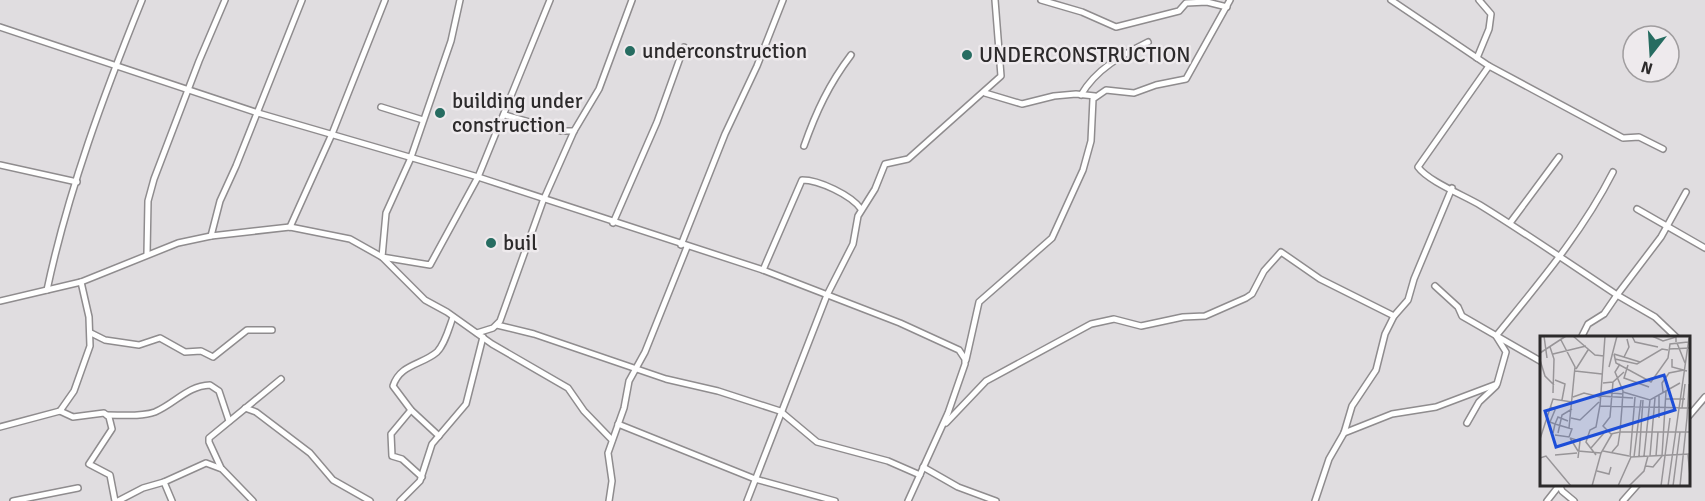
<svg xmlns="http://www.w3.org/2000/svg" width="1705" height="501" font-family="Signika,sans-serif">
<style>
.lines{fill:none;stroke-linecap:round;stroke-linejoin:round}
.minor-casing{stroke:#8f8c8e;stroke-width:8}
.minor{stroke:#fff;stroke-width:5}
.poi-dot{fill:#266c61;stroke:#eeeaed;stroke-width:2}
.labels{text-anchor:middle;stroke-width:5;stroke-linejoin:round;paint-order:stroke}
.poi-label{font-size:21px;fill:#2c2a2b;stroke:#eeeaed;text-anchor:start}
.inset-road{fill:none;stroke:#989598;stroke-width:1.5}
.view{fill:#1d4ed8;fill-opacity:0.15;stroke:#1d4ed8;stroke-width:3}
.inset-edge{fill:none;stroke:#2c2a2b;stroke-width:3}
</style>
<rect width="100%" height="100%" fill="#e0dde0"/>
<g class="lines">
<g class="minor-casing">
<g id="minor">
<polyline points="460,0 451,41 410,160 386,213 382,257 430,265 478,177 550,0"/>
<polyline points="1041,0 1082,12 1116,27 1179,11 1186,3 1207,2 1227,7"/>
<polyline points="1391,0 1489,66"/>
<polyline points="0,27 258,113 478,177 763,270 900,323 959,350 965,359 965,364 948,413 908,501"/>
<polyline points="1477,58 1489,29 1491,14 1479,0"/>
<polyline points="985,93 1022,104 1054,96 1076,94 1095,96"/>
<path d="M1081,95c15,-26 41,-40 67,-53"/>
<polyline points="381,107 423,120"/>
<polyline points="505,115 561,131 574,131"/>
<path d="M804,146c12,-34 25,-62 47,-91"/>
<path d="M1663,149l-24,-12 -16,1 -134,-72 -71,101c10,14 45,28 62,38 47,29 92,60 137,90l44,-58 25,-45"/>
<polyline points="0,165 77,182"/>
<polyline points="1637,209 1705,248"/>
<polyline points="613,223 657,122 684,47"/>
<polyline points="1510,223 1559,157"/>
<polyline points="290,227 332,134 385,0"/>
<polyline points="211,236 220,201 236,166 302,0"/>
<polyline points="681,245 725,134 757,66 783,0"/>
<polyline points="147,254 148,201 154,179 199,61 225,0"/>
<path d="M763,270l39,-90c17,0 49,15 59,29"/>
<polyline points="1435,286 1458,307 1462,316 1542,362"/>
<path d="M47,290c21,-99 57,-196 95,-290"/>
<polyline points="0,301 81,282 178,243 211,236 290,227 350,239 382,257 425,300 447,312 492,344 568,388 584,411 612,440"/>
<polyline points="497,325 534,334 666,379 718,391 780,411 817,442 888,461 920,475"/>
<polyline points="91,333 105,340 139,345 160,338 185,352 201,351 213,357 247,330 272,330"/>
<polyline points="477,333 493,328 500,321 543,201 574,131 599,89 632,0"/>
<polyline points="1581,338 1588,324 1604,314 1617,295 1655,317 1677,338"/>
<polyline points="966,360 979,302 1052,238 1083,170 1091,141 1093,99 1106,90 1134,93 1156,85 1186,79 1230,0"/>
<polyline points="245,408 256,412 310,453 333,480 370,501"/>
<polyline points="411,410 391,434 392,456 402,459 422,477"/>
<polyline points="60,411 73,417 104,413 109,417 112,429 89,464 110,475 115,501"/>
<path d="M107,415c15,0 34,2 48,-3 21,-9 32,-26 55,-27l9,6 10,30"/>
<polyline points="1688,417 1705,397"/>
<polyline points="946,423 986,381 1091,324 1114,319 1141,326 1183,317 1205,316 1246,298 1252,294 1264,271 1281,252 1320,279 1394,316"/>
<polyline points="1467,423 1479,402 1496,386"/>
<polyline points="618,424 755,479 835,501"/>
<polyline points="0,427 60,411 74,391 90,346 89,317 81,282"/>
<path d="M1344,433l48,-19 44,-7 61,-23 9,-32 -10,-16c43,-53 86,-103 117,-164"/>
<path d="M439,436l-28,-26 -18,-24c7,-22 29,-21 44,-34 8,-8 12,-24 16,-35"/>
<polyline points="923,467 958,487 996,501"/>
<polyline points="221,468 209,442 209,438 281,379"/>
<polyline points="164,482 172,501"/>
<polyline points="1559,484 1562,491 1574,501"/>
<polyline points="13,501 78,488"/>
<polyline points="118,501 143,488 164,482 206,463 222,469 253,501"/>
<polyline points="400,501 420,481 432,444 466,404 483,337"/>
<polyline points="609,501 612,481 608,453 624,408 629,381 645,352 687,247"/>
<polyline points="747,501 827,295 853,244 858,216 875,189 885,164 908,159 1001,76 995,0"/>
<polyline points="1315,501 1329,459 1344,433 1352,406 1376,370 1385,334 1394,316 1408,300 1414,279 1452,188"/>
<polyline points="1547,501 1558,487"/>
<polyline points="1623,501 1638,484"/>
</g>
</g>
<use href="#minor" class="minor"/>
</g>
<g class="poi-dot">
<circle cx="630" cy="51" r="6"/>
<circle cx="967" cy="55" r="6"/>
<circle cx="440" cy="113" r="6"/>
<circle cx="491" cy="243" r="6"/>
</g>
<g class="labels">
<g class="poi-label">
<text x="642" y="58">underconstruction</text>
<text x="979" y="62">UNDERCONSTRUCTION</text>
<text x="452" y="108">building under<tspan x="452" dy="24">construction</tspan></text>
<text x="503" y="250">buil</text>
</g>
</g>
<g transform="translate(1540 336)">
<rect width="150" height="150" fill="#e0dde0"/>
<path class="inset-road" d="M4,0l3,22M33,0l22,19 9,1M65,0l-5,70 90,2M92,0l3,6 23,5M112,0l11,5 13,-4v5M21,4l14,27 -6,61M137,7l8,20M10,11l4,12 -1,34M129,13l21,-1M0,17l26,-17M13,18l33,-8M74,18l2,9 35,19 17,-24 2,-14 18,-2M74,18l26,8M84,21l5,-10 -2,-8M75,23l22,5 25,-15 6,1M132,23v8l15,4M0,24l5,16 9,9M80,28l-5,8 8,19 -1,16M88,29l-4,13 25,9M69,31l8,-31M36,33l12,-19M35,35l27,3M15,44l10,4 -3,16M73,46l-3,35 -7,9 8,8 9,-2M63,47l10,-1 11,-10M61,56l22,2M83,56l27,8 30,-17M123,56l-1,-9 7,-10 15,-3M60,60l33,2M33,61l11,-4 16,4M126,63h19M11,71l4,3 -5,12 5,2 3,-7 10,4M82,71l-2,25h70M142,72l3,-24M31,82l9,2 19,-18M119,82v-23M147,82l2,-34M13,97l2,-9 17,5 -3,8 -14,-2M18,97l4,-18 10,-6M30,102l8,13 23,2M30,102l10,3 -2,17M0,103l13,-40 19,3M51,112l13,-15M63,115l26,5M72,116l6,-7 2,-13M15,119l22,-2M56,119l-10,-13 4,-12 6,-3 4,-22M148,119l2,21M99,120l4,-56M104,120l6,-56M110,120l5,-58M116,120l2,-24M122,120l4,-65M90,121l5,-60M94,121l7,-57M0,122l6,-2 25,30M106,130l7,1 9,-11M57,135l12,3 2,-7M52,150l9,-33 11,-19M78,150l13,-29 59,-3M89,150l15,-15 4,-15M121,150l9,-68M128,150l21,-148M133,150l7,-54M140,150l7,-68"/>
<path class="view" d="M124,39l11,35 -119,37 -11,-36z"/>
<rect width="150" height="150" class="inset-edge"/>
</g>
<g transform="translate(1651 54) rotate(197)"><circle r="28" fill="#eeeaed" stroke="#a09d9f" stroke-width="1.5"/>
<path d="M0-4.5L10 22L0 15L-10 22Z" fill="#266c61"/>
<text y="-9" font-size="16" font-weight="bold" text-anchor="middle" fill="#2c2a2b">N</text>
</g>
</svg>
